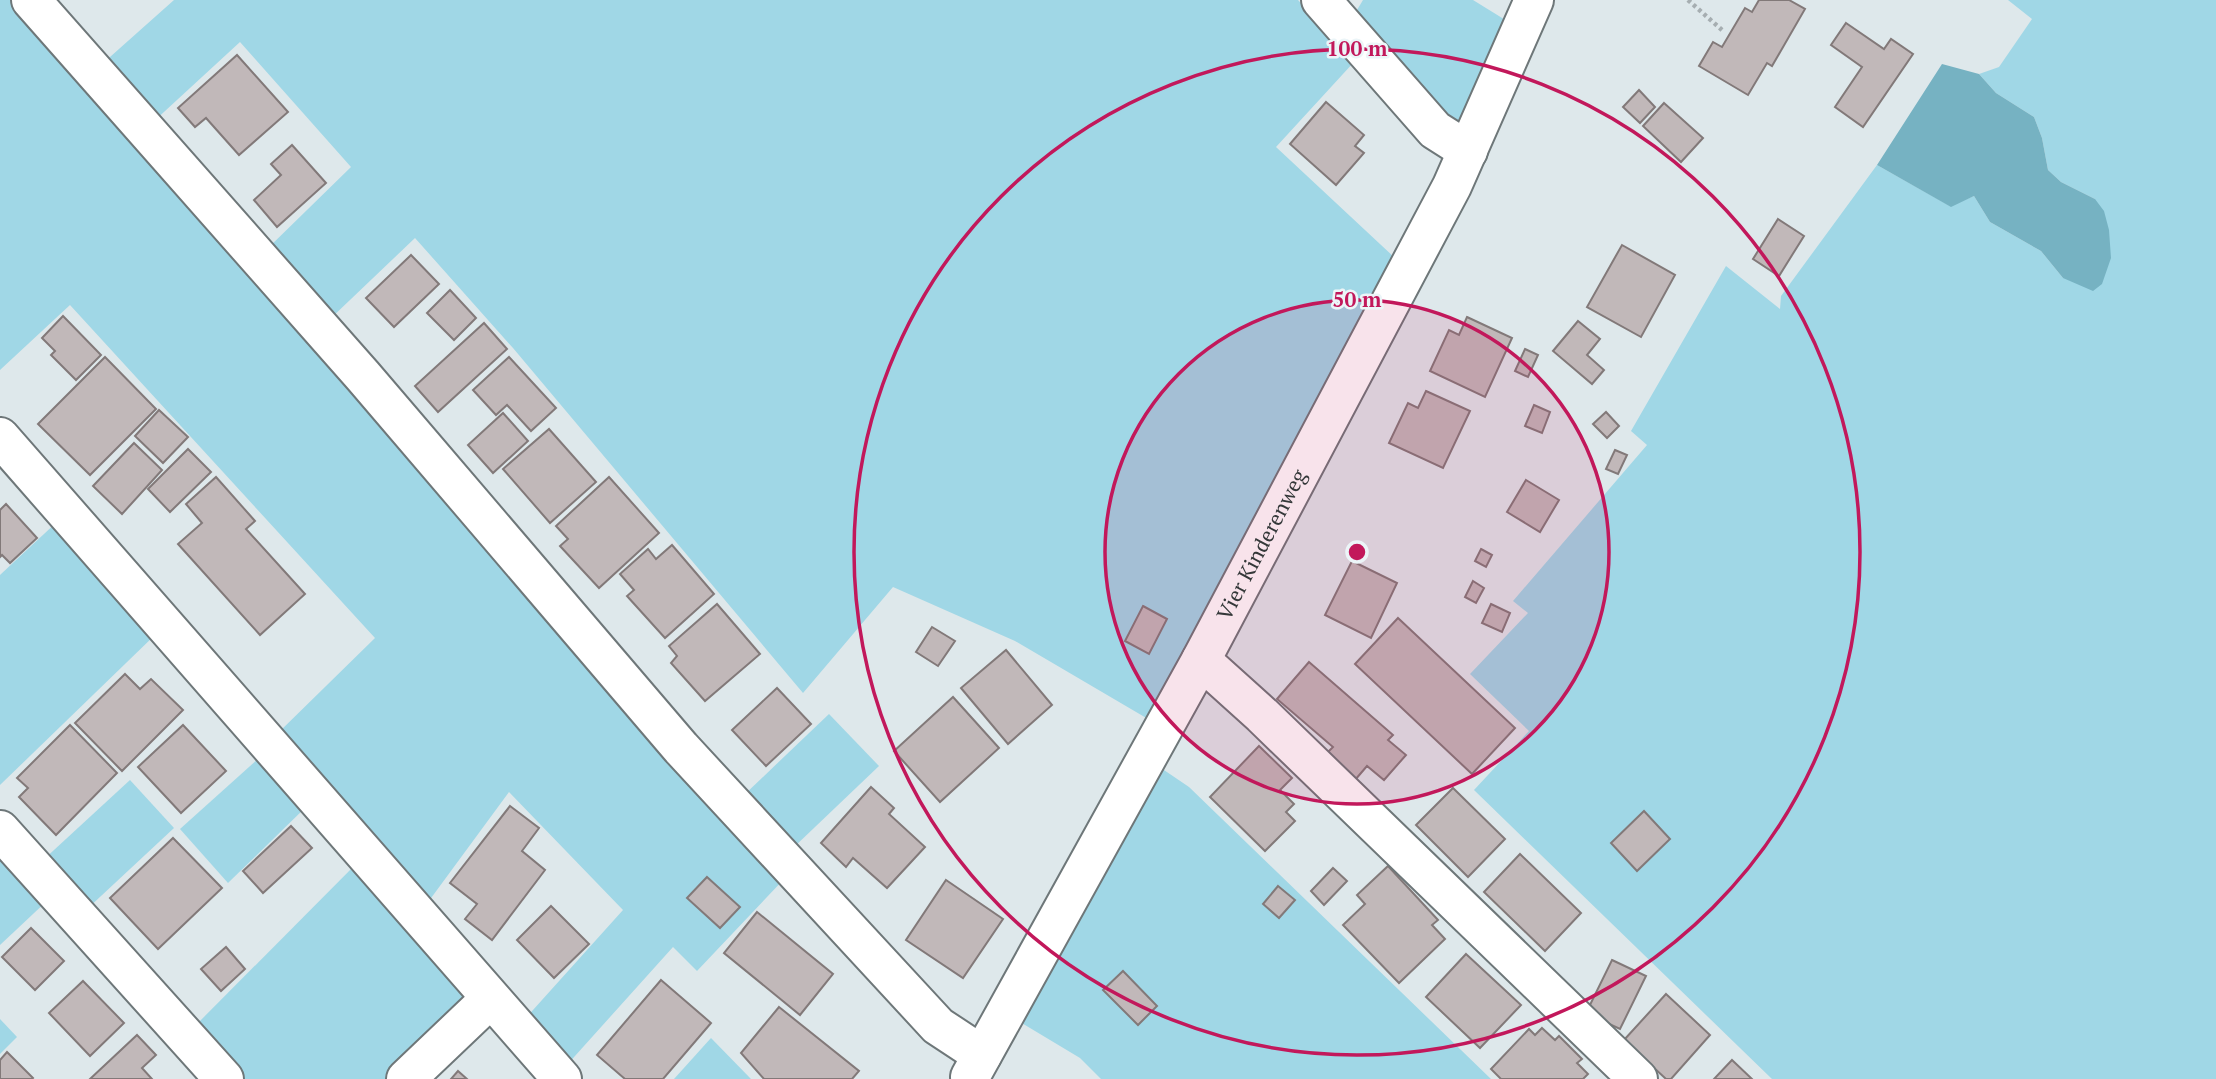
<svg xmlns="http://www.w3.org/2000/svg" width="2216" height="1079" font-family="'PT Serif',serif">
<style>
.green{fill:#a0d7e6}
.water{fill:#76b2c2}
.building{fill:#c1b8b9;stroke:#827979;stroke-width:2}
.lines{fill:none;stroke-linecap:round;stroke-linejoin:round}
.minor-casing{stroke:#6e7779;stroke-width:42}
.path{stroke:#a6aeb1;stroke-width:4.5;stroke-dasharray:3.5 3.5;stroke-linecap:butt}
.minor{stroke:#fff;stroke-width:38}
.ring{fill:none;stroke:#c2185b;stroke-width:3.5}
.labels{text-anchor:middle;stroke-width:5;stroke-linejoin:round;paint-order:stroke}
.street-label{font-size:21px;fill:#343839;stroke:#ecf5f8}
.centre{fill:#c2185b;stroke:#ecf5f8;stroke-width:3.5}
.ring-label{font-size:21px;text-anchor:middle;font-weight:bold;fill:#c2185b;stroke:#ecf5f8;stroke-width:5;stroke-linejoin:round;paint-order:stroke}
</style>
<rect width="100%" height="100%" fill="#dee8eb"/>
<g class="green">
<polygon points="0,0 14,0 786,877 697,971 673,947 566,1066 524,1020 623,910 509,792 423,909 276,735 375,638 70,305 0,370"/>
<polygon points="174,0 1298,0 1354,62 1276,147 1395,258 1148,719 1015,641 893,587 803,693 513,348 415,238 329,320 264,252 351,167 240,42 152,123 101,65"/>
<polygon points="1363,0 1473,0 1507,21 1457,129 1351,20"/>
<polygon points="2008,0 2216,0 2216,1079 1772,1079 1474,790 1529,731 1470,674 1528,613 1513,601 1647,445 1631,431 1726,266 1780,309 1781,296 1877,165 1950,206 1974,196 1990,222 2041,251 2063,278 2095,199 2061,182 2048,170 2042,138 2034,117 1996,93 1979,74 1999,67 2032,19"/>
<polygon points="59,520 157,633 0,785 0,575"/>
<polygon points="829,714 879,766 793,848 743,796"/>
<polygon points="259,758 309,804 228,883 180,829"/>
<polygon points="1161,768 1189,787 1491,1079 1101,1079 1080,1058 1020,1022"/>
<polygon points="130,780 174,828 86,910 41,862"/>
<polygon points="0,844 49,899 0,945"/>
<polygon points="361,859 474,998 396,1079 234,1079 192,1029"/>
<polygon points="0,1019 17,1037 0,1054"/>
<polygon points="711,1038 751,1079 674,1079"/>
</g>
<polygon class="water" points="1942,64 1979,74 1996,93 2034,117 2042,138 2048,170 2061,182 2095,199 2104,211 2109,230 2111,258 2102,284 2093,291 2063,278 2041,251 1990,222 1974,196 1951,207 1877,165"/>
<g class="building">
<polygon points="1759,0 1789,0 1805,9 1772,66 1767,63 1748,95 1699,66 1713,42 1722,47 1745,8 1752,12"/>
<polygon points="1846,23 1884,49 1891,39 1913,54 1863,127 1835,107 1862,67 1831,45"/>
<polygon points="237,55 288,112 239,155 206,118 195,127 178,108"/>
<polygon points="1639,90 1655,107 1640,123 1623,107"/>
<polygon points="1326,102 1364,135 1355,146 1364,153 1336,185 1290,144"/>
<polygon points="1664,103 1703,138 1681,162 1643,126"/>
<polygon points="292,145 326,183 277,227 254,200 281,175 271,164"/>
<polygon points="1778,219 1804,236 1779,276 1753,259"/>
<polygon points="1622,245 1675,275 1641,337 1587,307"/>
<polygon points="411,255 439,284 394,327 366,298"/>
<polygon points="450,290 476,318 454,340 427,313"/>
<polygon points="63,316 101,355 76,380 51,355 55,351 42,338"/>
<polygon points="1467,317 1512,338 1485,397 1430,371 1449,330 1459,335"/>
<polygon points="1578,321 1600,339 1587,355 1604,370 1592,384 1553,351"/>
<polygon points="484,323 507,349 438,412 415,386"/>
<polygon points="1525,349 1538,355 1528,377 1515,371"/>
<polygon points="105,357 156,409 90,475 38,424"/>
<polygon points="509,357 556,408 531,431 507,405 496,415 473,390"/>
<polygon points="1426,391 1470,411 1443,468 1389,443 1408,403 1418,408"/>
<polygon points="1534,405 1550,412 1542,433 1525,426"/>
<polygon points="159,410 188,437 163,463 135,436"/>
<polygon points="1606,412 1619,426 1607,438 1593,424"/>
<polygon points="503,413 528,441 493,473 468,445"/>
<polygon points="549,429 596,482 550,523 503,469"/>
<polygon points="134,443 162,470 122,514 93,486"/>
<polygon points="188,449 211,472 170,512 148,489"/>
<polygon points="1615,450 1627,455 1618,474 1606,469"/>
<polygon points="216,477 255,521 246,529 305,594 260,635 178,544 202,523 186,504"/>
<polygon points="609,477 659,533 599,588 560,546 568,539 556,526"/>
<polygon points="1526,480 1559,500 1540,532 1507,512"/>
<polygon points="6,504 37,538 10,563 2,555 0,557 0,510"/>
<polygon points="672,545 714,594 665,638 627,596 634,590 620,574 648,549 656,559"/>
<polygon points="1481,549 1492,555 1486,567 1475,561"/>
<polygon points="1352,561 1397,583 1371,638 1325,615"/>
<polygon points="1473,581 1484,588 1476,603 1465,597"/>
<polygon points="717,604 760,654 705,701 671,663 677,656 669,646"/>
<polygon points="1491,604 1510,613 1502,632 1482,623"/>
<polygon points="1143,606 1167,619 1149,654 1125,641"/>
<polygon points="1398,618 1515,728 1472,774 1355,664"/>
<polygon points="932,627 955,641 938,666 916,652"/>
<polygon points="1006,650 1052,705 1008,744 961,688"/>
<polygon points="1309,662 1393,735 1388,740 1406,755 1384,780 1367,766 1355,780 1325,755 1333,747 1277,699"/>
<polygon points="125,674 140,689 151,679 183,710 122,771 75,723"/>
<polygon points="777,688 811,724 766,766 732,730"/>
<polygon points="953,697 999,748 940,802 894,751"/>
<polygon points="70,725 117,773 56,835 19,797 28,788 17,778"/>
<polygon points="183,725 226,771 181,813 138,767"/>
<polygon points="1259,746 1292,778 1280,790 1294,804 1286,812 1295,821 1265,851 1210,797"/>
<polygon points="871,787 894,808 889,814 925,847 887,888 853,858 846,867 821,843"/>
<polygon points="1453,788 1505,839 1468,877 1416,825"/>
<polygon points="510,806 539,828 522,851 545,870 492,940 465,919 477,904 450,883"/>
<polygon points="1644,811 1670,839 1637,871 1611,843"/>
<polygon points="291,826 312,848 263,893 243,871"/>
<polygon points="173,838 222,888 158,949 110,898"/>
<polygon points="1520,854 1581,913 1545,951 1484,892"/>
<polygon points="1388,866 1438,920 1432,925 1445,939 1399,983 1343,925 1365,904 1357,895"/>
<polygon points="1333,868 1347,881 1324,905 1311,891"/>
<polygon points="707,877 740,907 720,928 687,898"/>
<polygon points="946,880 1003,919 963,978 906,940"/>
<polygon points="1278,886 1295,900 1279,918 1263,904"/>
<polygon points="551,906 589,944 554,978 517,940"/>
<polygon points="757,912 833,974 800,1015 724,953"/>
<polygon points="31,928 64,961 35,990 2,957"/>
<polygon points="226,947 245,969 221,991 201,969"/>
<polygon points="1466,954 1521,1005 1480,1048 1426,997"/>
<polygon points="1612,960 1646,976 1620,1029 1586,1013"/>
<polygon points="1123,971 1157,1006 1138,1025 1103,990"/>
<polygon points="661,980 711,1023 663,1079 625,1079 597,1055"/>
<polygon points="83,981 124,1023 90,1056 49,1013"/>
<polygon points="1666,994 1710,1035 1671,1079 1666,1079 1624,1040"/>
<polygon points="779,1007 859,1071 852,1079 764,1079 741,1053"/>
<polygon points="1542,1028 1555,1040 1559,1036 1582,1059 1577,1063 1588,1074 1583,1079 1501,1079 1491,1069 1529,1029 1535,1035"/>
<polygon points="137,1035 156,1055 142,1068 152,1079 90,1079"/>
<polygon points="7,1052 33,1078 32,1079 0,1079 0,1060"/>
<polygon points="1732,1060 1752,1079 1714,1079"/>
<polygon points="458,1071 467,1079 451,1079"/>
</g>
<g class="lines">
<g class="minor-casing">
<g id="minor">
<polyline points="31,0 363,376 681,748 938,1026 982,1055"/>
<polyline points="1321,0 1435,130 1468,151"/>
<polyline points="0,437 562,1079"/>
<polyline points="1201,660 1262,715 1638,1079"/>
<polyline points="0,830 224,1079"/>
<path id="s1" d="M970,1077l231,-417 251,-474 82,-186"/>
<polyline points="406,1079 490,999"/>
</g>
</g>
<polyline class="path" points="1688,0 1722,30"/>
<use href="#minor" class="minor"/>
</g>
<circle cx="1357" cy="552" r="252" fill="#c2185b" fill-opacity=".12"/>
<g class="ring">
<circle cx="1357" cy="552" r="252"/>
<circle cx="1357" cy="552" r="503"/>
</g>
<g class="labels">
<g class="street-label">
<text dy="7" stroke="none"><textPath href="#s1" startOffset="607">Vier Kinderenweg</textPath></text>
</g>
</g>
<circle cx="1357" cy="552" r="10" class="centre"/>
<g class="ring-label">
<text x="1357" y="56">100 m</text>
<text x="1357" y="307">50 m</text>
</g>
</svg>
